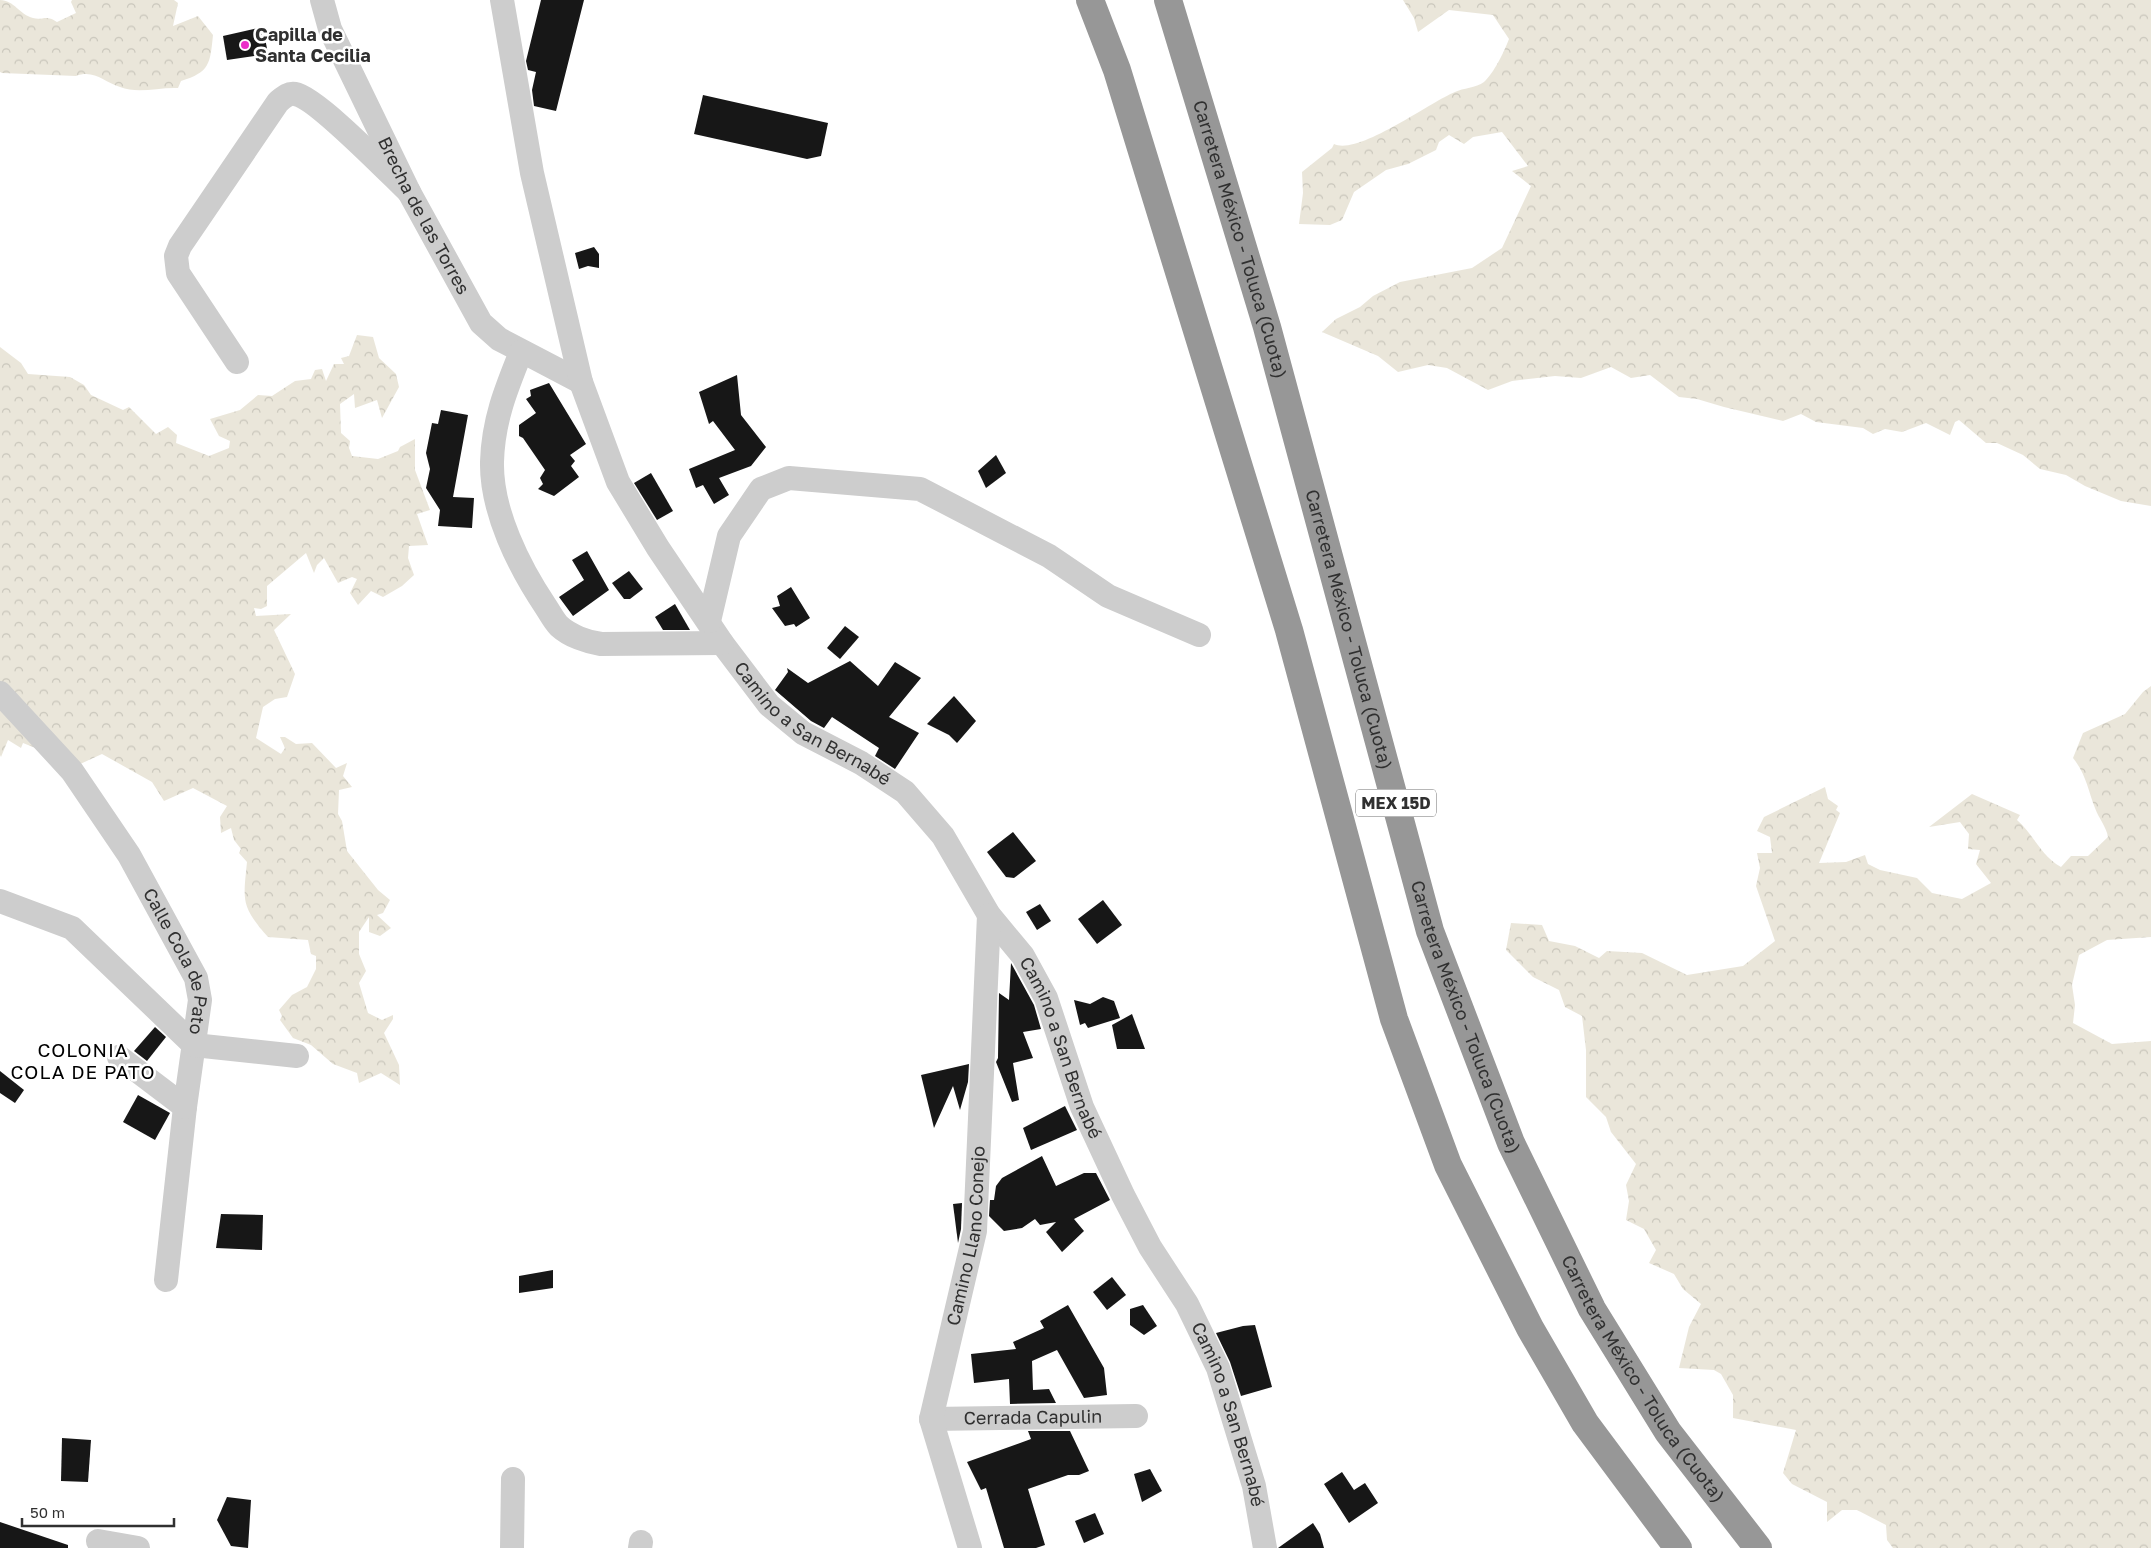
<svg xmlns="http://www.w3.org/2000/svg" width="2151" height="1548" font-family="'Golos Text',sans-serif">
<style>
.forest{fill:url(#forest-crowns)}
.building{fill:#171717}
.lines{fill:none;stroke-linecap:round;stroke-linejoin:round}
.minor{stroke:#cdcdcd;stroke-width:24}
.motorway{stroke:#979797;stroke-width:28}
.poi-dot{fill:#eb2dc8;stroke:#fff;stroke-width:2}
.labels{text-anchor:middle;stroke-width:5;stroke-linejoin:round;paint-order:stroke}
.shield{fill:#fff;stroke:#6e6e6e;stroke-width:1}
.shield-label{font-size:16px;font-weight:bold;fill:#303030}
.poi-label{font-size:18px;font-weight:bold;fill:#303030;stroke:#fff;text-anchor:start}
.street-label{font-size:18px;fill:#303030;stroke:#fff}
.neighbourhood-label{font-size:19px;letter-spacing:1px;fill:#000;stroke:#fff}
</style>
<defs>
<pattern id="forest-crowns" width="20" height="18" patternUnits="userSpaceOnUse" patternTransform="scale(1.25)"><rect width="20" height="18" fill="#eae6da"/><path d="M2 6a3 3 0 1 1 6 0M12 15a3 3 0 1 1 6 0" fill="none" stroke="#c9c6bb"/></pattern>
</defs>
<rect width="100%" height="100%" fill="#fff"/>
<g class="forest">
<path d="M0,0c14,0 20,15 33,18 10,3 12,-4 24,4l19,-9 -5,-11 1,-2h102l4,3 -5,23 25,-10 15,19c-3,29 -3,37 -32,46l-3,7c-19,-1 -40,6 -58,-1 -16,-5 -26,-18 -44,-11l-74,-3 -2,-1z"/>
<path d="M1403,0h748v506l-30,-5 -36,-15 -19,-11 -26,-6 -17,-14 -26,-12h-11l-27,-23 -4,2 -5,13 -24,-12 -24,9 -17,-3 -12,5 -10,-6 -47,-6 -15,-8 -18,7 -59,-14 -27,-8 -18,-2 -29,-22 -19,3 -20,-11 -30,11 -26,-2 -43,5 -24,9 -41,-22 -19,-3 -30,7 -20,-16 -56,-24 14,-13 24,-12 13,-11 27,-14 72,-14 30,-20 29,-62 -19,-15 16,-5 -26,-34 -29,5 -9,7 -15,-9 -10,7 -3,8 -28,14 -22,6 -32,22 -12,28 -12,5 -31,-1 4,-31 -1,-21 30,-24 2,-4c24,12 96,-42 121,-52 8,-4 21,-4 29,-10 10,-9 20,-30 25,-43l-16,-24 -44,-5 -31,22 -4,-14z"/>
<path d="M357,335l16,2 6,21 17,16 3,13 -17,31 -5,-18 -22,8 -1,-14 -14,10 1,29 9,8 -1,7 3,8 26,3 20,-8 2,-4 15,-8v31l15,40 -13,4 11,31 -19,1 -1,12 6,17 -12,11 -19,11 -12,-6 -13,14 -8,-12 7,-14 -5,-2 -14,6 -14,-25 -7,7 -3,8 -8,-20 -39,33v20l-6,3 -7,-1 2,8 35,-2 -17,16 21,44 -8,23 -12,2 -12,8 -7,31 25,16 4,-6 -5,-11h5l11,7 16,-1 24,25 11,-5 -4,13 9,11 -13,3 -1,24 4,7 5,30 31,39 12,10 -7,13 -6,2 14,13 -11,8 -11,-4v-15l-10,15v22l7,17 -7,12 9,30 14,7 11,-5v4l-9,14 15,32 1,20 -19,-12 -22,10 -2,-10 -24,-9 -22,-19 -18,-7 -13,-18 2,-4 -3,-6 13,-15 15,-8 9,-18v-13l-5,-2 -3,-14 -40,-3c-27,-31 -25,-35 -21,-75l-8,-9 2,-4 -7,-9 -3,-12 -10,5 -1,-16 7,-11 -34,-18 -29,13 -12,-19 -50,-28 -24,11 -55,-22 -2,5 -13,-8 -7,17 -1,-2v-408l21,16 7,11 42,3 14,8 7,10 32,15 6,-3 27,27 12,-7 9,8 -1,8 33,13 20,-8 1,-7 -11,-5 -9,-17 30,-9 18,-15 14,1 23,-15 16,-2 4,-9 7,-1 4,12 8,-17h10l-3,-6 8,-2z"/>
<path d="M2151,686v251l-44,3 -28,15 -7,30 3,20 -2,18 39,21 39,-3v507h-258l-6,-8 -1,-15 -29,-15h-15l-15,12v-20l-35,-18 -9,-11 13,-43 -63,-12v-23l-12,-21 -7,-4 -35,-2 10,-41 12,-23 -18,-15 -9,-15 -25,-11 7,-13 -12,-21 -18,-9 3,-19 -3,-16 10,-21 -25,-32 -5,-15 -20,-20v-47l-4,-34 -17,-9 -6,-17 -26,-13 -27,-27 5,-27 31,2 7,16 26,5 24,12 8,-7 35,2 45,22 56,-9 32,-25 -19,-55 4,-18 -3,-15h15l-2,-16 -13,-6 7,-14 61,-30 3,12 10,7 -2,4 4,3 -21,50 27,-1 19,-7 3,9 12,6 37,8 15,15 30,6 29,-16 -15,-19 4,-14 -12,-1 1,-15 -9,-12 -31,5 43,-33 48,21 -3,5c18,16 23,35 44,47l10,-11h17l20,-19c-2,-11 -9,-18 -13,-29 -7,-18 -9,-34 -22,-50l10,-25 42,-19 18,-22z"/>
</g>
<g class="building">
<polygon points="541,0 584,0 556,111 534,106 532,90 536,72 528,70 526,61"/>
<polygon points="263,27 268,54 227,60 223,36"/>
<polygon points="703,95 828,123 821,156 807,159 694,134"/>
<polygon points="594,247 599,254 599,268 588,266 579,269 575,253"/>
<polygon points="737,375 741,415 766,447 751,466 719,478 729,495 714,504 703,485 696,488 689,469 735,450 713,421 709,424 699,392"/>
<polygon points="549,383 586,444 570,455 575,461 571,466 579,477 554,496 538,489 543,484 540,478 545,470 523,438 519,436 519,425 536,413 526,399 531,396 530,390"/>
<polygon points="441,410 468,415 453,497 474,498 472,528 438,526 440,510 426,488 430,469 426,453 432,423 438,424"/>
<polygon points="996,455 1006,473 986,488 978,471"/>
<polygon points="651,473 673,511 657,520 634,483"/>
<polygon points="587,551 609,590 573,616 559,597 584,580 572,560"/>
<polygon points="629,571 643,589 630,599 624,599 612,583"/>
<polygon points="791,587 810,618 796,627 794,624 785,626 772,608 780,606 777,596"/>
<polygon points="675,604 690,630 663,630 655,617"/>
<polygon points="845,626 859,637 840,659 827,648"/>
<polygon points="850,661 878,686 895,662 921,678 889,717 919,733 895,769 875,756 879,748 832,717 824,728 811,721 775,690 788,672 787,668 808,683"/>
<polygon points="954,696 976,721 957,743 949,735 927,724"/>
<polygon points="1013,832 1036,861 1014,878 1006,877 987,852"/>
<polygon points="1103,900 1122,925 1097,944 1078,919"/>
<polygon points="1040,904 1051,921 1037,930 1026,912"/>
<polygon points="1011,963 1034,1005 1041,1029 1023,1032 1033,1058 1013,1063 1019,1100 1012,1102 996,1062 998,1058 999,993 1009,1000"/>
<polygon points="1103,997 1114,1001 1120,1018 1088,1028 1085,1023 1080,1025 1074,1000 1090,1004"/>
<polygon points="1132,1014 1145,1049 1117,1049 1112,1025"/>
<polygon points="155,1027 166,1037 147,1061 134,1051"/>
<polygon points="969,1064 968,1082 960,1110 953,1086 934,1128 921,1075"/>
<polygon points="0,1071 24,1090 15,1103 0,1093"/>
<polygon points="138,1095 170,1113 155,1140 123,1122"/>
<polygon points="1065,1106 1077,1130 1031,1150 1023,1128"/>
<polygon points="1042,1156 1056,1186 1084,1173 1096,1173 1110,1200 1074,1219 1084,1231 1062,1252 1046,1232 1056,1222 1040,1225 1035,1219 1022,1228 1004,1231 989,1216 990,1200 994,1200 996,1186 1002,1178"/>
<polygon points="962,1203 961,1229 958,1243 953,1204"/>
<polygon points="221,1214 263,1215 262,1250 216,1248"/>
<polygon points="553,1270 553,1288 519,1293 519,1276"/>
<polygon points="1112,1277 1126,1295 1107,1310 1093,1292"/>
<polygon points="1068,1305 1104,1368 1107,1395 1084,1398 1057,1350 1032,1361 1033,1390 1049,1389 1056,1403 1010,1404 1009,1379 974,1383 971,1354 1016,1349 1013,1342 1044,1328 1040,1321"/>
<polygon points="1143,1305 1157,1326 1144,1335 1130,1325 1130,1309"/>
<polygon points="1255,1325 1272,1387 1241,1396 1230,1362 1216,1333 1243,1326"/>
<polygon points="1028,1431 1070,1431 1089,1471 1079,1475 1068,1475 1028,1489 1045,1545 1036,1548 1004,1548 986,1488 981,1490 967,1462 1031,1439"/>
<polygon points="62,1438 91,1440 88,1482 61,1481"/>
<polygon points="1150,1469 1162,1491 1142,1502 1134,1474"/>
<polygon points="1342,1472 1354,1490 1365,1483 1378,1503 1349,1523 1324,1484"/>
<polygon points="227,1497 251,1500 248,1548 231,1546 217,1520"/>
<polygon points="1095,1513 1104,1534 1084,1543 1075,1521"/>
<polygon points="0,1522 68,1545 68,1548 0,1548"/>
<polygon points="1313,1523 1320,1534 1324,1548 1278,1548"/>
</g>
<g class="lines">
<g class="minor">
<path id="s1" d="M322,0l8,29 79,163 72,131 18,16 82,43"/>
<path id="s2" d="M502,0l30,173 49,209 37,100 40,66 64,95 47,62 34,28 58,30 44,29 38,44 46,79 34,41 23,42 36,109 41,88 27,52 37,57 31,64 36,118 11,62"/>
<path d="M521,352c-15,37 -28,69 -29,110 -1,49 27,105 54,145 4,6 8,14 13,19 11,10 28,16 42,18l121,-1"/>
<path d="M237,362l-59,-89 -2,-17 4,-10 98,-144c6,-5 10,-9 17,-8 21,3 95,80 114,98"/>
<polyline points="709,621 729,536 761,489 789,478 920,489 1049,556 1108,596 1199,635"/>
<path id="s3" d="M0,693l72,78 57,84 67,123 4,22 -15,107 -19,173"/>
<polyline points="0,901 72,928 194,1045 297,1056"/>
<polyline points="119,1057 185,1107"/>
<path id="s4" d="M931,1419l205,-3"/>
<polyline points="98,1541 138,1548"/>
<polyline points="512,1548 513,1479"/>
<polyline points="640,1548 641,1542"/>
<path id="s5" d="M970,1548l-39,-129 44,-188 14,-316"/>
</g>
<g class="motorway">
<polyline points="1090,0 1117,70 1289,630 1394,1019 1448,1165 1530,1328 1585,1423 1678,1548"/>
<path id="s6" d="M1168,0l99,327 163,604 81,212 81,166 76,123 90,116"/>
</g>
</g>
<circle class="poi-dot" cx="245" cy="45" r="5"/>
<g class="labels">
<rect class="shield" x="1356" y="789.5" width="80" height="27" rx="4"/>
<g class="shield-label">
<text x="1396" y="809">MEX 15D</text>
</g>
<g class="poi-label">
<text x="255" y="41">Capilla de<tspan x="255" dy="21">Santa Cecilia</tspan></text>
</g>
<g class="street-label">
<text dy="6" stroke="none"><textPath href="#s1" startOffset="239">Brecha de las Torres</textPath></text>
<text dy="6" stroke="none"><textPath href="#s6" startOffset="250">Carretera México - Toluca (Cuota)</textPath></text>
<text dy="6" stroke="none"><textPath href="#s6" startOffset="655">Carretera México - Toluca (Cuota)</textPath></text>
<text dy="6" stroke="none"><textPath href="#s2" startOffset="812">Camino a San Bernabé</textPath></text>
<text dy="6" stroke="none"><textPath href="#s3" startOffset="326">Calle Cola de Pato</textPath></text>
<text dy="6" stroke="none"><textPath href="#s6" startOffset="1060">Carretera México - Toluca (Cuota)</textPath></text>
<text dy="6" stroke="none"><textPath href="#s2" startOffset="1231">Camino a San Bernabé</textPath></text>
<text dy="6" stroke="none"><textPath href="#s5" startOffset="322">Camino Llano Conejo</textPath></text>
<text dy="6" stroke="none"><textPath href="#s6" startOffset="1465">Carretera México - Toluca (Cuota)</textPath></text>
<text dy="6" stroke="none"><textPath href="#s2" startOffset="1636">Camino a San Bernabé</textPath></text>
<text dy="6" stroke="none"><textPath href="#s4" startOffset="102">Cerrada Capulin</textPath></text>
</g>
<g class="neighbourhood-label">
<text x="83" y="1057">COLONIA<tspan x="83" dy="22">COLA DE PATO</tspan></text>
</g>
</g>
<path d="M22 1518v8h152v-8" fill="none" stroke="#303030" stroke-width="2.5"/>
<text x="30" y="1518" font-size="15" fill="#303030" stroke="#ffffff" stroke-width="4" paint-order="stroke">50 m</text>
</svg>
